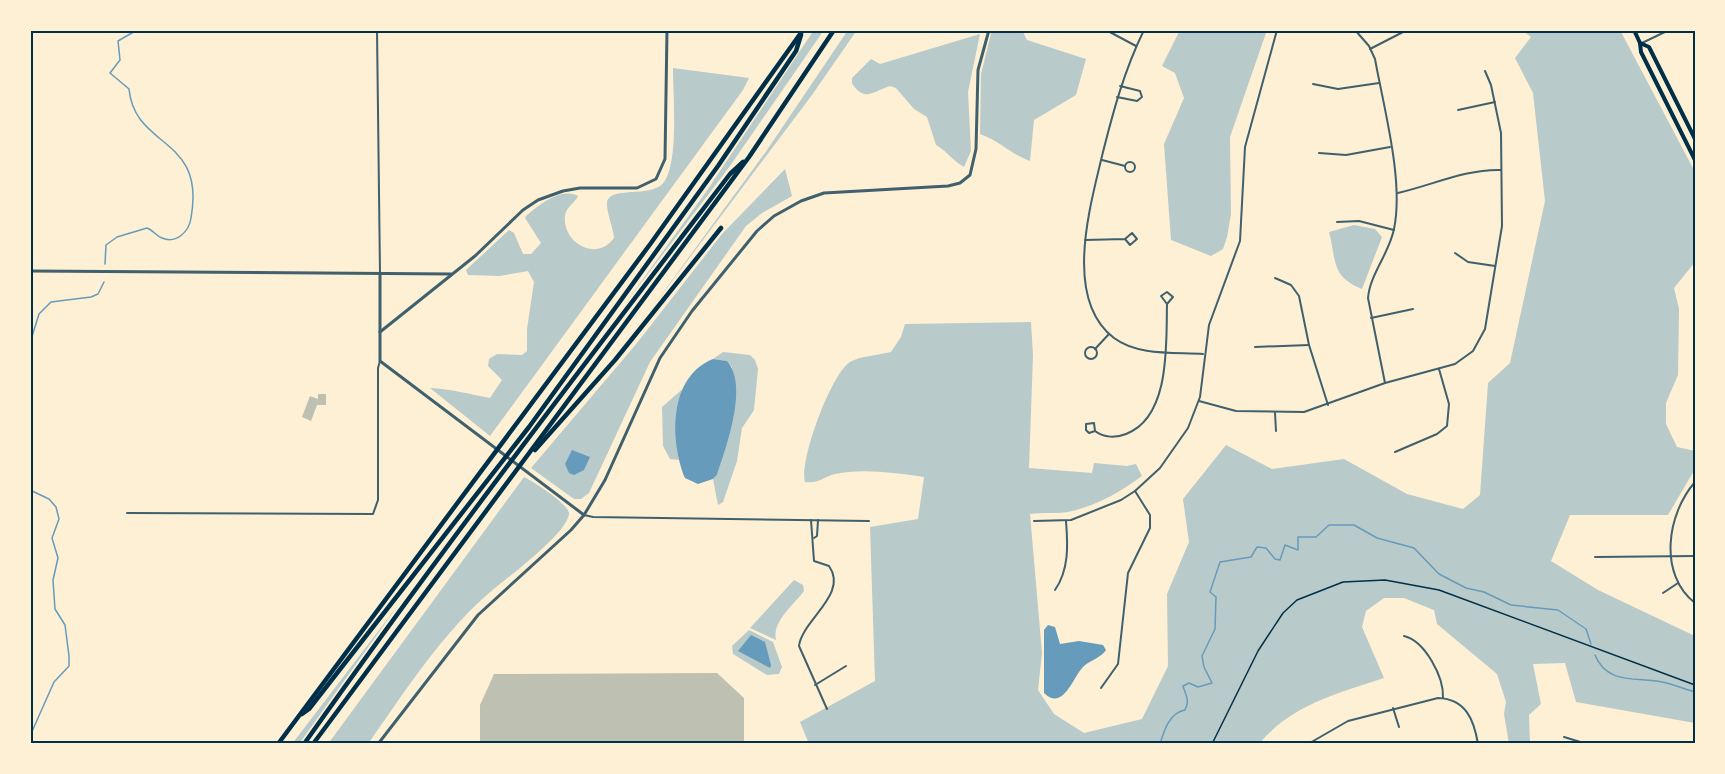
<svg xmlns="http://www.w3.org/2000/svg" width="1725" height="774" font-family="Karla,sans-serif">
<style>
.green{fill:#b9caca}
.water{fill:#669bbc}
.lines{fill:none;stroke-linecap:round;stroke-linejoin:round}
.stream{stroke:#669bbc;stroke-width:1.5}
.building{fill:#bec0b2}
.path{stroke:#003049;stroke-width:1.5}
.minor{stroke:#3f606c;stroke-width:2}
.tertiary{stroke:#3f606c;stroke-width:3}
.primary{stroke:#003049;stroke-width:4}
.motorway{stroke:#003049;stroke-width:4.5}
.neatline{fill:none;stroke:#003049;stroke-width:2}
</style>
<rect width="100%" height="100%" fill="#fdf0d5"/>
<g class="green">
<polygon points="814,30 824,30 730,166 625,304 708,189"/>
<polygon points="848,30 857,30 812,95 651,309 765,153"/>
<path d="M992,30h30l5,10 59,19 -10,36 -42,25 -4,41c-21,-8 -30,-20 -50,-27l1,-60z"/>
<polygon points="1180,30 1267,30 1230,137 1231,214 1227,237 1223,249 1211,256 1171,240 1164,144 1184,98 1175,73 1162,66"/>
<path d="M1522,30h98l75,142v90l-21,26 5,21 -1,66 -12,28v21l11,23 18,4v18l-27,46h-98l-19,46 47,29 97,46v87l-119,-21 -11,-39 -32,1 8,40 -12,11 1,29h-21l-5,-30 2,-12 -9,-28 -60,-50 -3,-14 -30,-12h-20l-18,13 -4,16 22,51c-46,15 -93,27 -125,66h-450l-9,-22 75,-41 -5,-154 48,-8 6,-42c-26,-4 -62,-9 -89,-3 -12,3 -17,10 -30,8 -6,-21 26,-108 45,-120 10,-6 29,-7 41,-10l10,-15 4,-13 126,-2 2,33 -4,113 63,5 2,-10 33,3 9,-2 6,12c-23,17 -46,30 -74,36 -12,2 -26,0 -38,2l12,139 -4,37 16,24 30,19 58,-14 26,-53 -1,-72 22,-52 -6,-43 43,-54 46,24 72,-10 63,35 56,15 17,-14 8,-112 22,-20 35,-162 -12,-108 -18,-35 16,-21z"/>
<path d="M980,34l-12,58 3,59 -7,16c-11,-6 -16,-15 -28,-22l-9,-28 -13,-8 -18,-21 -6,-2c-16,5 -26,17 -38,-3v-5l19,-19 9,5z"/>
<path d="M673,68l76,10 -6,12 -253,346 -60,-48c21,1 39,6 60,10l12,-18 -14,-14 1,-7 8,-5 25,1 5,-4v-22l7,-47 -6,-11 -28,5 -32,-1 -2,-5 43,-40 5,3 9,21h8l10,-11 -16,-25 1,-2c13,-11 35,-29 52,-20 -3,7 -12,11 -13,20 -3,26 31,47 49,22 -1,-11 -6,-21 -7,-32 -2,-23 44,-6 57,-24 15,-21 9,-87 9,-114z"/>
<polygon points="785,169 792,196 762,213 746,226 650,362 589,493 581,499 574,499 531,468 637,343 722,234"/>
<path d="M1354,225l21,4 7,8 -20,52c-31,-13 -25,-26 -33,-57z"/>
<polygon points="723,352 750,355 755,360 758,369 754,410 742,428 737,461 723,502 718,505 713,479 717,475 734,414 732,367 727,361 713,359"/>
<path d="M686,386c-12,21 -11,51 -7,74l-9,-1 -7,-13 -1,-39z"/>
<path d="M524,477c10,5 46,28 45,37 -2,19 -58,61 -74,74 -51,42 -89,102 -127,156h-40z"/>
<path d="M794,580l9,5 1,6c-11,15 -32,30 -28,49l-26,-12z"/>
<polygon points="399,604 299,744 292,744"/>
<polygon points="749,630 773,642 782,667 779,674 767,675 733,654 732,646"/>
</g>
<g class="water">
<path d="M713,359l14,2c22,25 -1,86 -10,114l-4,4 -15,5 -13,-6c-15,-37 -17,-101 28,-119z"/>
<polygon points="572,450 590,457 584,470 574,475 569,473 565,464"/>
<path d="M1048,625l7,2 5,17 19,-3 24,4 3,5c-5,8 -16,10 -23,17 -10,10 -20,45 -39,26v-63z"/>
<polygon points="751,635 765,642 771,665 770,668 738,651"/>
</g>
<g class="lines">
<g class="stream">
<path d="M105,264l1,-19 11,-8 30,-9c6,2 9,8 15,10 14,6 27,-6 29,-20 15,-83 -56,-68 -62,-129l-19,-16 10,-13 -2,-19 19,-11"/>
<polyline points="30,343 39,314 51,302 91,297 98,294 104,282"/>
<polyline points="30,490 49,499 56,507 59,519 52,538 58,558 53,580 55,609 65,625 69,656 69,666 54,682 30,736"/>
<path d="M1595,655c12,30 42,22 67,27 11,2 22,7 33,10"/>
<path d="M1160,744c4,-13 9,-31 25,-34 5,-10 1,-14 -2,-24l6,-3 9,4 14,-4 -8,-16 -2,-11 13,-27 1,-32 -6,-5 10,-30 31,-5 6,-10 9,1 9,11 5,1 5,-15 13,5v-13h18l13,-12h25l23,13 37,10 25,26 27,14 18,4 27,13 47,5 28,19 5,15"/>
</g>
</g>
<g class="building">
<polygon points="318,394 326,394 326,405 317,405 311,421 302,417 310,396 318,399"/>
<polygon points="717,673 744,698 744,744 480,744 480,705 494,674"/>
</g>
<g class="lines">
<polyline class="path" points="1212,744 1258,651 1283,613 1297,600 1343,582 1385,580 1439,590 1695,685"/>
<g class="minor">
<polyline points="377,30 380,273"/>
<polyline points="1092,30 1097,32 1107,31"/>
<polyline points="1106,30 1136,46"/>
<path d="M1144,30c-20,41 -31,82 -42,126 -12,51 -39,143 12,182 24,18 61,14 89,16"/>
<path d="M1355,30l14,16 6,13c9,50 29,122 19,170 -5,25 -24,45 -26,69l17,85"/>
<polyline points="1642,43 1669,30"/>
<polyline points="1370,49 1405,31"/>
<polyline points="1313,84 1338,89 1379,83"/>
<polyline points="1117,97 1137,101 1142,97 1140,91 1120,86"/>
<polyline points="1458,110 1495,102"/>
<polyline points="1319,153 1346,155 1390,147"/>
<polyline points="1102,160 1125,166"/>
<circle cx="1130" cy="167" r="5"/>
<path d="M1398,193c35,-8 67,-24 103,-23"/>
<polyline points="1337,222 1359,221 1394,230"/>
<polyline points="1085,240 1125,239 1132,233 1137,239 1130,245 1125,239"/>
<polyline points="1455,253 1468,262 1495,266"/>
<polyline points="1275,278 1291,285 1299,296 1309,345 1328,405"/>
<polyline points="1371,318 1413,309"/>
<polyline points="1255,347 1309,345"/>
<circle cx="1091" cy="353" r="6"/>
<polyline points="1095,349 1109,334"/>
<polyline points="1199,401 1236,411 1304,412 1385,383 1455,364 1473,351 1485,329 1502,226 1501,133 1491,85 1485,71"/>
<polyline points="1275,413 1276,431"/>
<path d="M1095,431l-1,-8 -8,1v6l3,3 6,-2c9,7 21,7 31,3 45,-17 40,-92 41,-130l-6,-8 6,-4 6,5 -6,7"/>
<polyline points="1395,452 1437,434 1447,426 1449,404 1439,369"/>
<path d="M1695,482c-28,32 -37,92 0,121"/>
<polyline points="127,513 373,514 378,500 378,368 380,361"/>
<polyline points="584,515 593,517 869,521"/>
<path d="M811,520l3,41 15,5c20,28 -27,54 -30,80l28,63"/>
<polyline points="1034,521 1071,520 1121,500 1135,491 1160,468 1188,428 1200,397 1209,325 1240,241 1245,147 1277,30"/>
<polyline points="814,538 817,536 818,520"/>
<polyline points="1595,557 1695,556"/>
<path d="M1055,590c14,-20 13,-45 11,-69"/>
<polyline points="1663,593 1678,583"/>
<path d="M1404,636c21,5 40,41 39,62"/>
<polyline points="815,685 846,666"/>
<polyline points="1101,688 1118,664 1128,573 1150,528 1150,515 1135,491"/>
<polyline points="1393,708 1399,727"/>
<polyline points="1564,737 1587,744"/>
<path d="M1308,744l40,-23 90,-23c28,1 36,22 40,46"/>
</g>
<g class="tertiary">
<polyline points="30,271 451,274"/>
<polyline points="380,274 380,361 584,515"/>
<polyline points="380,332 475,256 523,210 538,200 563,191 580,188 637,188 656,179 665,159 667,30"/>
<polyline points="378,744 478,615 571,530 584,515 605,480 660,358 692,311 757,231 774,216 801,201 824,193 948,186 960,183 970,175 976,149 978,70 989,30"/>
</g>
<g class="primary">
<polyline points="1634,30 1640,43 1641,52 1695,160"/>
<polyline points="1640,43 1649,47 1695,139"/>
</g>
<g class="motorway">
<polyline points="535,450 615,360 721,228"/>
<polyline points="302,714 309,709 529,427 718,166 796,51 801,35"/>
<polyline points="278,744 651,243 803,30"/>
<path d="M304,744c137,-194 282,-382 426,-570l13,-12"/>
<polyline points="313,744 749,157 834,30"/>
</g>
</g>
<rect width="1725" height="774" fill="none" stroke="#fdf0d5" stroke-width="63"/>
<rect x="32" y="32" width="1662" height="710" class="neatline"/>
</svg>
